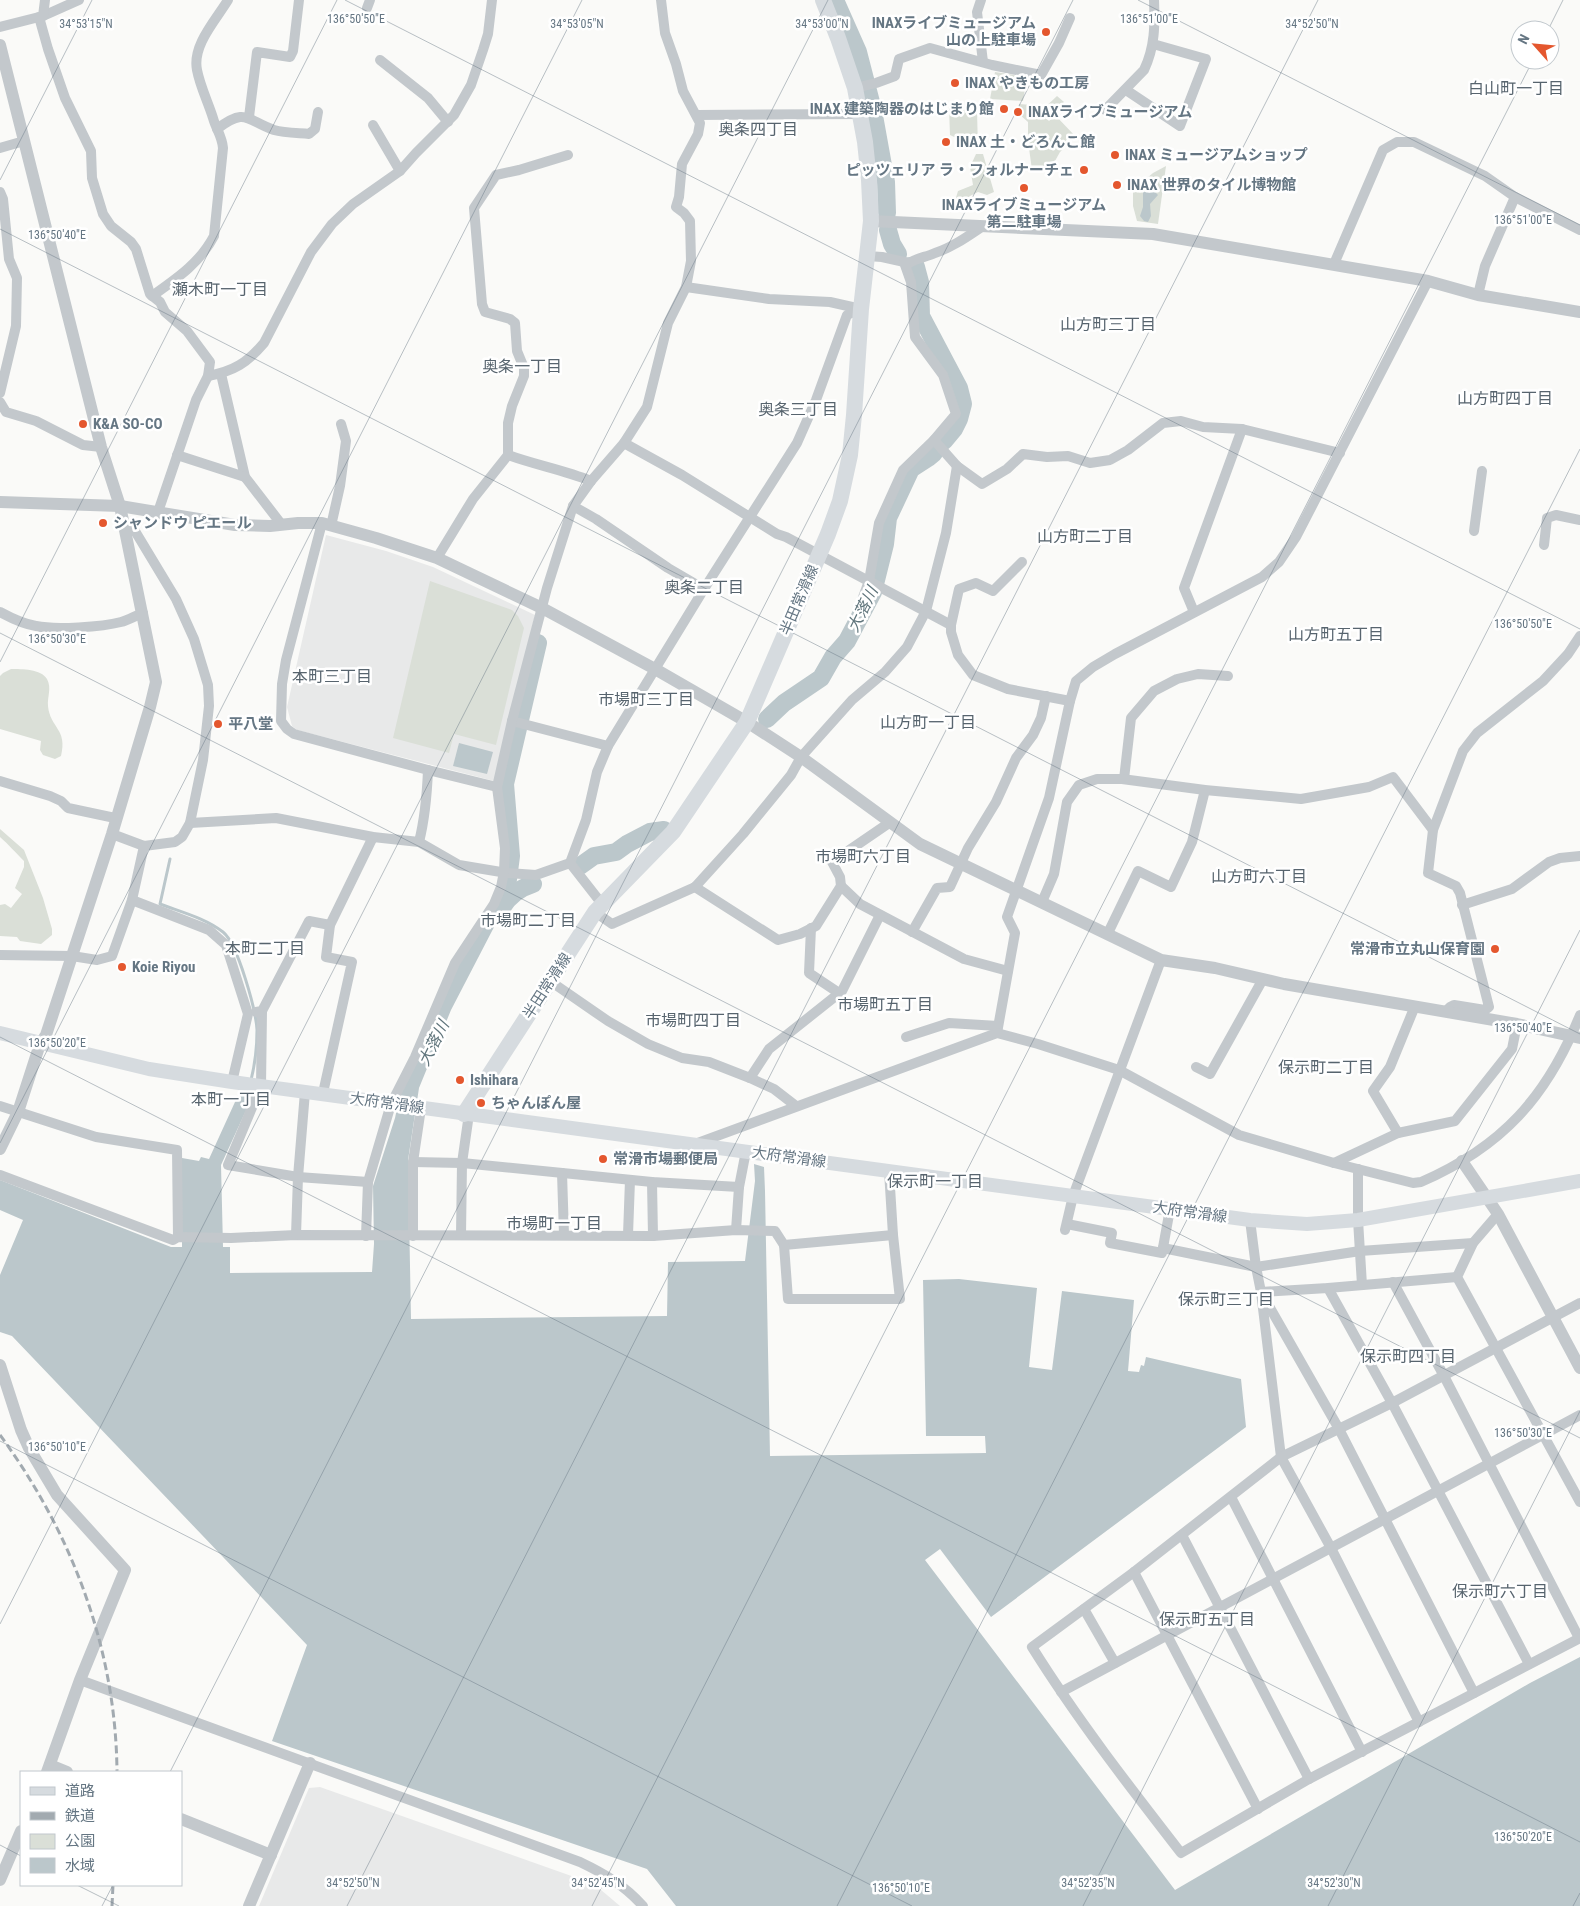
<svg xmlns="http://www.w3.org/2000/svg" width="1580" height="1906" font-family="'Roboto Condensed','Noto Sans JP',sans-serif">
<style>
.built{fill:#e8e9e9}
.green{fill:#dadfd7}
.water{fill:#bbc7cb}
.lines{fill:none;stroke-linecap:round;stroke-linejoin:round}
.stream{stroke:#bbc7cb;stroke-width:3}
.river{stroke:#bbc7cb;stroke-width:18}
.minor{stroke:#c3c8cc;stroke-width:10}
.tertiary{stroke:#c3c8cc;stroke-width:12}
.secondary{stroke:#d6dbdf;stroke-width:14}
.primary{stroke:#d6dbdf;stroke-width:16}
.rail{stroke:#a2aab0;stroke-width:3;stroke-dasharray:8 4;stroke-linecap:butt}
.ticks{fill:none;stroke:#657683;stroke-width:1;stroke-opacity:0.45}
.poi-dot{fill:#e4572e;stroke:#fff;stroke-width:2}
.labels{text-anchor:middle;stroke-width:5;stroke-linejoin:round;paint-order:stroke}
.poi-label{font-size:15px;font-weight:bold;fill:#657683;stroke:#fff;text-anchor:start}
.street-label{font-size:15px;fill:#657683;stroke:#fff}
.neighbourhood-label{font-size:16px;fill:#57646e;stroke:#fff}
.water-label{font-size:16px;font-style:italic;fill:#60757c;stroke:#fff}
.ticks-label{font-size:12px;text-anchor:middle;fill:#657683;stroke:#fff;stroke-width:5;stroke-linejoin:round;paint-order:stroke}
</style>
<rect width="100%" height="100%" fill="#fafaf8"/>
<g class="built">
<polygon points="326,535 386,551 433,567 535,615 494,781 297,730 292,726 287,707"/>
<polygon points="320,1787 594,1884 620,1906 259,1906 309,1788"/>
</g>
<g class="green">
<polygon points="995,72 1027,77 1023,101 990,99"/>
<polygon points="1057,96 1064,102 1049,118 1041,111"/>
<polygon points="1019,104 1032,105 1049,121 1055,115 1076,137 1060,152 1050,170 1032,170 1028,141 1028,122 1019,114"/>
<polygon points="949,108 977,111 978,148 950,135"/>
<polygon points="976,154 983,154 994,192 987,195 978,192 970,196 966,202 955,201 958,191 973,185 970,167"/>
<polygon points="1166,166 1158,224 1137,221 1133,206 1133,190 1153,173"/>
<polygon points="974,196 980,197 983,202 974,206 970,203 970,198"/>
<polygon points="430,581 512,610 518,616 524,628 496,745 454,734 449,753 393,738"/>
<path d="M11,669c11,0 30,0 36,10 5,9 0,18 1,27 2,22 20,23 13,50l-6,3 -12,-4 -3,-5 1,-9 -41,-12v-53l3,-3z"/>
<path d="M0,829l24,21 19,48 9,31v6l-11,9 -21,-3 -3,-4 -17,-1v-31l5,-1 6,4 11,-14 -7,-6 9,-21v-6c-9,-9 -15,-16 -24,-24z"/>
</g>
<g class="water">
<polygon points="1154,191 1158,195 1150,204 1151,216 1148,222 1144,221 1140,216 1143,207 1143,192"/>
<polygon points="459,743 493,752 487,774 453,766"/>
<polygon points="508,881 510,894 516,893 506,904 451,1010 419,1088 408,1160 411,1319 667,1316 668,1262 745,1261 755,1181 754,1164 764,1167 765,1191 770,1456 986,1453 985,1436 926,1436 923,1280 959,1279 1037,1288 1029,1367 1052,1370 1062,1291 1134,1300 1128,1371 1139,1372 1141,1365 1144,1366 1146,1357 1241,1379 1246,1427 991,1617 940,1549 925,1560 1175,1890 1530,1683 1580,1657 1580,1906 676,1906 647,1869 272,1741 307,1645 12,1336 0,1332 0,1275 23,1220 0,1210 0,1180 171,1247 182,1247 182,1158 199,1161 201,1157 209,1159 240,1091 254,1093 221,1165 223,1247 230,1247 230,1273 372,1272 374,1244 373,1186 395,1118 400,1095 458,964 501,898"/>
</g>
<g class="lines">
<path class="stream" d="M170,859l-10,45c21,8 45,14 63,28 15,12 33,79 34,98 0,16 -2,34 -6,50"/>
<g class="river">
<polyline points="835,0 858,52 873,110 886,182 887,213"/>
<polyline points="888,230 892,244 898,254"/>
<polyline points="910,266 916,267 920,282 921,316 959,388 963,404 959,419 954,429 944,441"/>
<polyline points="767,719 784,703 821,678 833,657 847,641 873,592 885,544 888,518 911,469 928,458 934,453"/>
<polyline points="580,866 594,856 616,852 627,844 650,832 664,830"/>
<polyline points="505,902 511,856 505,784 538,643"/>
<path d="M501,909c7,-12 19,-21 32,-25"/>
</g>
<g class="minor">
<polyline points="981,0 977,12 983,62"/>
<polyline points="367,8 370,0"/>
<polyline points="43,16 79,0"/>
<polyline points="39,17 48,49 65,98 91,151 92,178 103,214 111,226 131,242 136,249 150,294 160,302 165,312 187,331 210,362 208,376 196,400 158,512"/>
<polyline points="0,27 43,16 45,0"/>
<polyline points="380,60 428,98 448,122"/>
<polyline points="855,88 876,83 895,76 899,59 930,48 992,65 1041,75 1059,43 1070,18"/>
<polyline points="1126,90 1180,126 1206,59 1153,44"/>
<path d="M1105,110l39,-40c11,-23 11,-45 10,-70"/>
<polyline points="697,115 861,114"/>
<polyline points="249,117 257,52 290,57 293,51 299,0"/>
<polyline points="373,125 400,171"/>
<path d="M217,129c29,-22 29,-9 57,1 10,3 24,3 35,4l6,-5 3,-17"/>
<polyline points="0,148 24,141"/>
<polyline points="0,192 3,199 9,259 17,278 16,326 0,393"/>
<path d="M867,256l15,1 27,6c8,-5 17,-6 26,-10 18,-6 33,-17 48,-27"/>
<polyline points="1334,264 1383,150 1397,142 1414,142 1485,176 1515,197 1580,230"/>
<polyline points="686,287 769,299 830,302 861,309"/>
<polyline points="1478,295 1485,266 1515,197"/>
<path d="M152,296c24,-17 48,-33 62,-60l9,-88c-1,-12 -7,-19 -10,-30 -5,-16 -13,-32 -16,-48 -5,-25 19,-50 31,-70"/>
<polyline points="221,374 245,477 282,525"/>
<path d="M208,376c26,-5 39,-13 56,-33l47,-91 21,-28 21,-20 47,-33 16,-18 38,-38 17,-30 12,-35 5,-16 4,-34"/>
<polyline points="0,402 6,412 36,421 83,445 101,447"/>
<polyline points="934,440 957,466 982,484 1007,469 1023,454 1047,457 1068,456 1090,463 1110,460 1128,450 1163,423 1181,421 1203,427 1242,429 1340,453"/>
<polyline points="624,443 682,475 777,534 786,537 951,625"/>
<polyline points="177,455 245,477"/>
<path d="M508,455c27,10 56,15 83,26"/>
<polyline points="573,506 596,519 668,568 704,589"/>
<polyline points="322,523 286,660 282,684 281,721 287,729 294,734 428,770 497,787"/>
<polyline points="331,526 340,486 346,441 341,424"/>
<polyline points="1474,531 1482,471"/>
<polyline points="1544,545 1547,518 1556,515 1580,520"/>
<polyline points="437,558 473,499 508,455 508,423 512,406 524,376 524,368 517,351 515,323 510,319 485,312 482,304 474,208 496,175 519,170 568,155"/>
<polyline points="1022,562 993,591 976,583 959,589 951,625 951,632 958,655 973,675 1008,689 1070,701"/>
<polyline points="861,603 869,581 879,523 903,470 934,440 956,414 943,375 915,337 911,282 904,262"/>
<path d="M0,612c11,6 23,12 36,14 19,4 66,1 85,-4 7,-2 14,-6 22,-9"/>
<polyline points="1194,612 1184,588 1242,429"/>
<polyline points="512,721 608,746"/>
<polyline points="1124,779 1131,718 1154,691 1177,679 1198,674 1228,676"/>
<polyline points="0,781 50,796 61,801 68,808 115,818"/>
<polyline points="190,823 276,818 373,837 419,842 459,865 507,873 536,875 570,863 586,820 597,772 608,746 704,589 797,443 816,400 847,315 861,309"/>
<polyline points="112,834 144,846 175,842 182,837 190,823 203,760 209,706 208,685 194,639 176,599 135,531 124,526"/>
<path d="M419,842c6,-24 8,-47 9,-72"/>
<polyline points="570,863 602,904"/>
<polyline points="841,886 860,904 964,959 1008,971"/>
<polyline points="695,887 778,940 800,934 816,926 841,886 840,877 832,862 889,823"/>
<polyline points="132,900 209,930 226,945 248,1014 232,1082"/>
<polyline points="1042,902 1054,874 1067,802 1079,785 1097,779 1122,779 1205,790 1301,799 1369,787 1393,777 1433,830"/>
<polyline points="1462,905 1512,889 1549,862 1560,858 1580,856"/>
<polyline points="595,912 612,924 695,887 743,834 791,775 801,757 852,700 885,672 907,647 926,611 946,533 957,466"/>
<polyline points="811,928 809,973 839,993"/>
<polyline points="912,932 937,888 950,887 968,848 996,802 1016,758 1033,735 1041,718 1046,696"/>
<polyline points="1108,933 1138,871 1171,887 1192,842 1205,790"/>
<polyline points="0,955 72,956 97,960 112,956 132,900 144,846"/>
<polyline points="550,981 608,1021 648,1044 682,1058 709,1062 750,1078 774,1089 796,1106"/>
<polyline points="262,1011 261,1086 228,1165 298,1177 368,1182"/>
<polyline points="1446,1011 1450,1007 1454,1005 1485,1010 1489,1007 1460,893 1456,886 1428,873 1433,830 1463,751 1477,733 1543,681 1568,654 1580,636"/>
<polyline points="256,1012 262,1011 309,921 330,925"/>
<polyline points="997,1033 1015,933 1007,917 1049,798 1070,701 1076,681 1093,667 1115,654 1262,577 1279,562 1296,537 1428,281"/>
<polyline points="906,1037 949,1023 998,1026"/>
<polyline points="1196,1067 1210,1074 1263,979"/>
<polyline points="750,1078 769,1049 842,991 880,915"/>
<polyline points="323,1093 352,962 326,957 330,925 373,837"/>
<polyline points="0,1106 96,1137 177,1150 178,1237"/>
<polyline points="1398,1133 1373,1091 1390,1067 1415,1006"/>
<path d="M695,1144l302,-111 41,11 81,26 120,65 95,28 79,20 8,-1c81,-35 126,-85 159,-167"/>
<polyline points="413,1162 462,1163 652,1182 739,1187"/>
<polyline points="1334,1163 1398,1133 1455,1121 1512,1049 1517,1024"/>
<polyline points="1358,1169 1358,1220 1362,1285"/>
<polyline points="562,1173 564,1235"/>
<polyline points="0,1175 173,1240 178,1237 231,1238 296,1235 653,1236 736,1230 775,1231 784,1245 893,1235 889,1171"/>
<polyline points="652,1182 653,1236"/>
<polyline points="1498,1214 1473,1243 1457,1277 1580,1502"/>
<polyline points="1250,1220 1256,1267 1261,1292 1281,1457 1331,1548 1419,1722"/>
<polyline points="1067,1224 1112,1233 1110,1243 1162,1253 1170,1209"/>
<polyline points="736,1230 739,1187 746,1151"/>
<polyline points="1065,1230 1073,1196 1161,960"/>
<polyline points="296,1235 298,1177 305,1092"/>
<polyline points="461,1235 462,1163 469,1114"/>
<polyline points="628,1235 630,1180"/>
<polyline points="366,1236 368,1182 391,1104 415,1057 455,963 494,904 501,887 504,872 505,848 497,787 512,721 547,588 573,506 591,481 624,443 647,407 668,323 686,287 691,261 690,221 684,213 676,207 679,197 682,164 698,134 700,123 683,91 676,64 665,33 661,0"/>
<polyline points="413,1236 413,1162 421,1108"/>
<polyline points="784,1245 788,1299 900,1299 893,1235"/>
<polyline points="1163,1248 1256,1267 1360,1251 1473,1243"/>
<polyline points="1457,1277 1328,1288 1261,1292 1339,1429 1474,1693"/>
<polyline points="1393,1282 1444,1376 1579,1638"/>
<polyline points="1328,1288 1392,1403 1529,1664"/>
<path d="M1580,1303l-188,100 -111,54 -147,115 -102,75c45,72 97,139 149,206l128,-74 271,-141"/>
<polyline points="1231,1497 1362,1752"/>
<polyline points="1182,1535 1309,1779"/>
<polyline points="1134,1572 1258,1809"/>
<polyline points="1084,1609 1115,1663"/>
<path d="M80,1680l500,182c25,12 44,23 63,44"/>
<polyline points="1061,1692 1580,1415"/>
</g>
<g class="tertiary">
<polyline points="0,45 101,447 120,506 156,682 150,707 112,834 46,1035 40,1044 18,1112 0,1149"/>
<polyline points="871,221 1153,234 1428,281 1478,295 1580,312"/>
<polyline points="0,502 120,506 235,525 270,526 298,523 322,523 376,538 437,558 542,608 655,669 747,722 801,757 920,844 1161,960 1215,968 1284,984 1517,1024 1580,1038"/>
<polyline points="1462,1161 1498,1214 1580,1368"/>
<polyline points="0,1365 21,1430 29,1448 57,1495 125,1570 80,1680 47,1772"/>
<polyline points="50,1765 67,1772"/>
<polyline points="181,1819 271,1855"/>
<polyline points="0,1880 21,1831"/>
<polyline points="249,1906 310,1763"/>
</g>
<polyline class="secondary" points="0,1033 149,1069 232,1082 1250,1220 1307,1224 1358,1220 1580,1181"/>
<polyline class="primary" points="464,1114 595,912 673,832 747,722 828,534 840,501 850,455 854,415 861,309 871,221 869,180 865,142 855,88 838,38 823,0"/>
<g class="rail">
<path d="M0,1435c72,98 116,214 117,337"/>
<polyline points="112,1906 113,1885"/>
</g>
</g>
<path class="ticks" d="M345,0l1235,629M1138,0l442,225M1548,30l15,-30M0,180l92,-180M0,229l1580,805M0,633l1580,805M0,662l337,-662M0,1037l1580,805M0,1143l582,-1143M0,1441l912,465M0,1624l828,-1624M170,1772l903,-1772M0,1845l21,11M77,1885l42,21M102,1906l11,-21M347,1906l971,-1906M592,1906l941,-1846M837,1906l743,-1457M1083,1906l497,-976M1328,1906l252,-495M1573,1906l7,-13"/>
<g class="poi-dot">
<circle cx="1046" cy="32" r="5"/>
<circle cx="955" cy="83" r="5"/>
<circle cx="1004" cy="109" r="5"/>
<circle cx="1018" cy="112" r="5"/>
<circle cx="946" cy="142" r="5"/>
<circle cx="1115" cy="155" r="5"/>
<circle cx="1084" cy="170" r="5"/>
<circle cx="1117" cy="185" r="5"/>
<circle cx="1024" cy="188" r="5"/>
<circle cx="83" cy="424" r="5"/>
<circle cx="103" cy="523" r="5"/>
<circle cx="218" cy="724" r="5"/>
<circle cx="1495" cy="949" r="5"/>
<circle cx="122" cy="967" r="5"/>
<circle cx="460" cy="1080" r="5"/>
<circle cx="481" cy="1103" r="5"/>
<circle cx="603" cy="1159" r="5"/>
</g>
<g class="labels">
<g class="poi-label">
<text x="1036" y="28" text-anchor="end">INAXライブミュージアム<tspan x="1036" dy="17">山の上駐車場</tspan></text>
<text x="965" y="88">INAX やきもの工房</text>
<text x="994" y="114" text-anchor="end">INAX 建築陶器のはじまり館</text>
<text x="1028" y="117">INAXライブミュージアム</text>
<text x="956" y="147">INAX 土・どろんこ館</text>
<text x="1125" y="160">INAX ミュージアムショップ</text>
<text x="1074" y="175" text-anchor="end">ピッツェリア ラ・フォルナーチェ</text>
<text x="1127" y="190">INAX 世界のタイル博物館</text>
<text x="1024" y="210" text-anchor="middle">INAXライブミュージアム<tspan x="1024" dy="17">第二駐車場</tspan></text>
<text x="93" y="429">K&amp;A SO-CO</text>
<text x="113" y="528">シャンドウ ピエール</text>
<text x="228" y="729">平八堂</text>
<text x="1485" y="954" text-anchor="end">常滑市立丸山保育園</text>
<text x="132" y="972">Koie Riyou</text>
<text x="470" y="1085">Ishihara</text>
<text x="491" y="1108">ちゃんぽん屋</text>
<text x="613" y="1164">常滑市場郵便局</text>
</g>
<g class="street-label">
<text transform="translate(799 600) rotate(-67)" y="5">半田常滑線</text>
<text transform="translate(547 986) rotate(-57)" y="5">半田常滑線</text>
<text transform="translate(387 1103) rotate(8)" y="5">大府常滑線</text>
<text transform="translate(789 1157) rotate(8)" y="5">大府常滑線</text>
<text transform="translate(1190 1212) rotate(8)" y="5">大府常滑線</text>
</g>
<g class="neighbourhood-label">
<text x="1516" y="94">白山町一丁目</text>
<text x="758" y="135">奥条四丁目</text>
<text x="220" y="295">瀬木町一丁目</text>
<text x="1108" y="330">山方町三丁目</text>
<text x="522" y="372">奥条一丁目</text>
<text x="1505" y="404">山方町四丁目</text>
<text x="798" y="415">奥条三丁目</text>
<text x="1085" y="542">山方町二丁目</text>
<text x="704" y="593">奥条二丁目</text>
<text x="1336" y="640">山方町五丁目</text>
<text x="332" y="682">本町三丁目</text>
<text x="646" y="705">市場町三丁目</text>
<text x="928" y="728">山方町一丁目</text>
<text x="863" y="862">市場町六丁目</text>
<text x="1259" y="882">山方町六丁目</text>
<text x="528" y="926">市場町二丁目</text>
<text x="265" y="954">本町二丁目</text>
<text x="885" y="1010">市場町五丁目</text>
<text x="693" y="1026">市場町四丁目</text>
<text x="1326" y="1073">保示町二丁目</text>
<text x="231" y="1105">本町一丁目</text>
<text x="935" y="1187">保示町一丁目</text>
<text x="554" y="1229">市場町一丁目</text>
<text x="1226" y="1305">保示町三丁目</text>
<text x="1408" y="1362">保示町四丁目</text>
<text x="1500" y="1597">保示町六丁目</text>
<text x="1207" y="1625">保示町五丁目</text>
</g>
<g class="water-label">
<text transform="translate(862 609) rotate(-64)" y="6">大落川</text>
<text transform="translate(433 1043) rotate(-63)" y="6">大落川</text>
</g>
</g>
<g class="ticks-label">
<text x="356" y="23">136°50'50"E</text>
<text x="1149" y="23">136°51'00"E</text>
<text x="86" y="28">34°53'15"N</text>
<text x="577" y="28">34°53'05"N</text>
<text x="822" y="28">34°53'00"N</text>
<text x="1312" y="28">34°52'50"N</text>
<text x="1523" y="224">136°51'00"E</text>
<text x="57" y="239">136°50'40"E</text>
<text x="1523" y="628">136°50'50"E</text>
<text x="57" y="643">136°50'30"E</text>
<text x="1523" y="1032">136°50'40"E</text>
<text x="57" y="1047">136°50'20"E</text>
<text x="1523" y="1437">136°50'30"E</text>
<text x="57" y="1451">136°50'10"E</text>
<text x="1523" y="1841">136°50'20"E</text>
<text x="353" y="1887">34°52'50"N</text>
<text x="598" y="1887">34°52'45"N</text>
<text x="1088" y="1887">34°52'35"N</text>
<text x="1334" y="1887">34°52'30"N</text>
<text x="901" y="1892">136°50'10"E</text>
</g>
<rect x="20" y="1771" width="162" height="115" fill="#ffffff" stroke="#c1c8cd"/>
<rect x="30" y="1787" width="25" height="8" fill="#d6dbdf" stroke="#c1c8cd"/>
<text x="65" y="1796" font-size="15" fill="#657683">道路</text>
<rect x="30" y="1812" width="25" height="8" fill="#a2aab0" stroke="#c1c8cd"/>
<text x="65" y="1821" font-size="15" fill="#657683">鉄道</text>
<rect x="30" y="1834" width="25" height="15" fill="#dadfd7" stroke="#c1c8cd"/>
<text x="65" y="1846" font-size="15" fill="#657683">公園</text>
<rect x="30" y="1858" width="25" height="15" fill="#bbc7cb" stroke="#c1c8cd"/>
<text x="65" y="1871" font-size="15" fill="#657683">水域</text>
<g transform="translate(1535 45) rotate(297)"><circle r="24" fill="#ffffff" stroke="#c1c8cd"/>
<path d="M0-4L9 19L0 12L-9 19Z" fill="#e4572e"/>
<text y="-8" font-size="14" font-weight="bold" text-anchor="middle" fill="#657683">N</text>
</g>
</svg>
